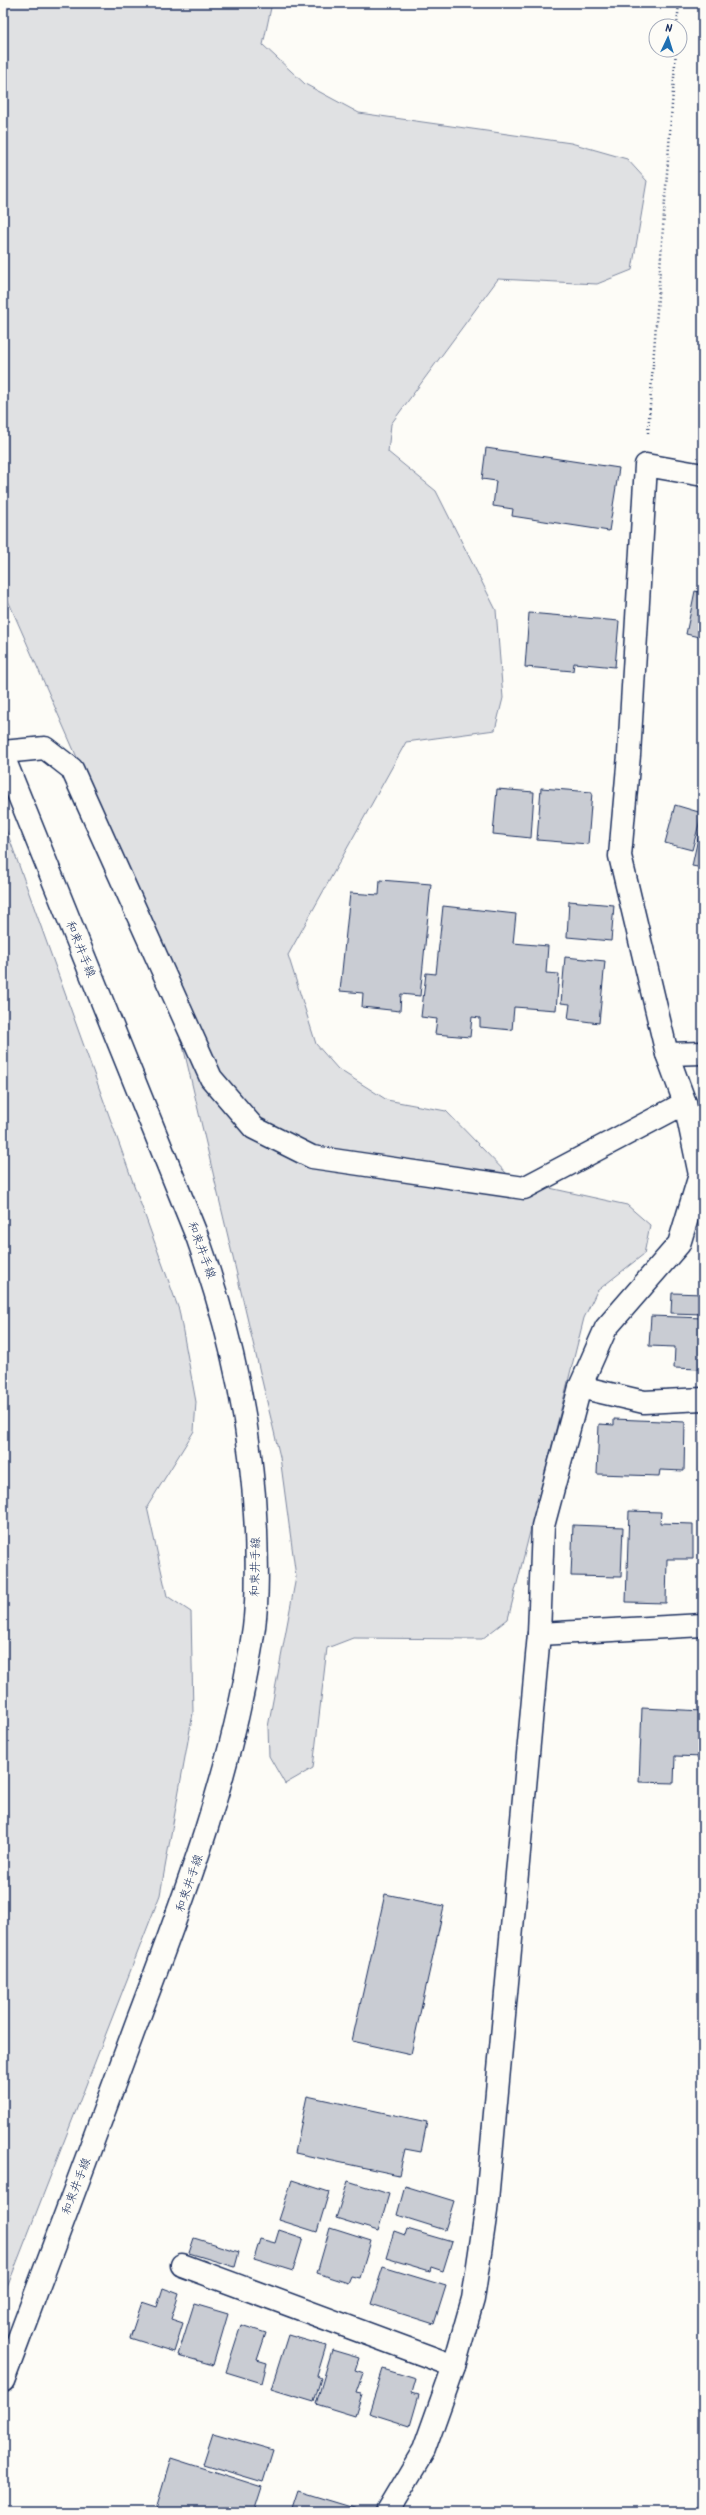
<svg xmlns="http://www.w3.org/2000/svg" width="706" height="2515" font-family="Kalam,'Klee One',sans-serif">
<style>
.green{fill:#e0e1e3;stroke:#7e88a0}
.building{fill:#c9ccd3;stroke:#1b2f5e}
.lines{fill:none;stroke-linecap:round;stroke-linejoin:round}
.minor-casing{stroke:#1b2f5e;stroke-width:25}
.major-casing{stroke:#1b2f5e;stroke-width:25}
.path{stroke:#1b2f5e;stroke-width:2.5;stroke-dasharray:1 3;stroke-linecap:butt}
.minor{stroke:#fdfcf7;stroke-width:22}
.major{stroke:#fdfcf7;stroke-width:22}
.labels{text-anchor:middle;stroke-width:3;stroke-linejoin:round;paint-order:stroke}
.street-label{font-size:12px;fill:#1b2f5e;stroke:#fdfcf7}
</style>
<rect width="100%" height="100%" fill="#fdfcf7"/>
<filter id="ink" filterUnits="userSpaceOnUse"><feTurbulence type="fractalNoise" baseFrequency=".025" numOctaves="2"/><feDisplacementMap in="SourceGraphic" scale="8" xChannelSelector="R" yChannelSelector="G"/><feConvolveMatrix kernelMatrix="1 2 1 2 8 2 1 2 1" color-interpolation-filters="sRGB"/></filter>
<g filter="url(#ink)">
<g class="green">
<polygon points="3,3 272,3 263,45 305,84 359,113 571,143 627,159 647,181 632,270 597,284 498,279 391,424 388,452 436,491 496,610 503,698 495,730 406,742 288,955 316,1044 338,1069 387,1100 446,1111 513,1180 627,1205 650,1225 644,1254 597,1291 584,1318 508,1619 482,1639 353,1638 327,1648 313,1768 285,1784 269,1756 268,1727 296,1577 280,1457 159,944 3,589"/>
<polygon points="3,821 179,1310 196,1402 194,1431 147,1507 167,1596 191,1612 193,1713 160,1895 3,2298"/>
</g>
<g class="building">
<polygon points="486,448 619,468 609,531 512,516 513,509 493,506 496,481 482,479"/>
<polygon points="695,591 703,593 703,638 686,634"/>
<polygon points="529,613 619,621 615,667 574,663 573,671 525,667"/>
<polygon points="541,788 592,792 588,844 537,840"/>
<polygon points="497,789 534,792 531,838 493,834"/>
<polygon points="675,805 702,813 692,850 665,843"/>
<polygon points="703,815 703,868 692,866"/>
<polygon points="380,880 431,884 420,996 401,994 400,1011 362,1007 363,993 340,991 350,893 379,895"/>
<polygon points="569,901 614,905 611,941 567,937"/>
<polygon points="443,906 516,914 513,943 548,946 546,973 559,974 556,1010 514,1007 512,1030 480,1027 480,1018 472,1017 470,1037 435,1034 437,1019 421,1017 426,973 436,974"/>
<polygon points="565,957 605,961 599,1023 568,1019 570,1004 561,1003"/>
<polygon points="672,1293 703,1294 703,1314 671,1313"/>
<polygon points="651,1316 703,1318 700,1369 674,1368 675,1347 649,1346"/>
<polygon points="614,1419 685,1422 684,1471 660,1470 659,1476 597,1474 599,1424 614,1425"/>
<polygon points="701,1431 703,1431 703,1473 700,1473"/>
<polygon points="629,1511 661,1512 660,1523 693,1524 693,1559 667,1559 666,1603 626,1602"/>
<polygon points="573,1525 623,1527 621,1577 571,1576"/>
<polygon points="642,1708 703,1711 703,1757 675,1756 674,1783 639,1782"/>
<polygon points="385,1894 444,1906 411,2054 352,2041"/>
<polygon points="307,2096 427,2122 421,2152 405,2149 399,2175 295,2153"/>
<polygon points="292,2180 329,2192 317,2232 279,2220"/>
<polygon points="348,2181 389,2194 378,2231 336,2218"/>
<polygon points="405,2186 454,2201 445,2230 397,2215"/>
<polygon points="330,2228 371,2241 360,2278 351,2276 348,2283 317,2273"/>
<polygon points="407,2229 452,2242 443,2271 431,2267 430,2271 386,2258 394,2231 405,2235"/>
<polygon points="279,2230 303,2238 293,2271 254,2259 260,2239 275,2243"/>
<polygon points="194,2238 239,2252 235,2267 189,2253"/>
<polygon points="383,2267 446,2286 434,2324 371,2304"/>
<polygon points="163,2288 179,2294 171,2319 183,2323 174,2352 130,2338 142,2302 157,2307"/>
<polygon points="194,2304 228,2314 213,2365 178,2355"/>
<polygon points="241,2325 266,2333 257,2360 267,2363 262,2383 226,2372"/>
<polygon points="288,2335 326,2346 317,2376 321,2378 314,2402 271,2389"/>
<polygon points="332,2350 359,2358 355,2370 364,2373 357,2393 362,2394 355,2416 316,2404"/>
<polygon points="383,2369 416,2379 412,2393 419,2395 410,2426 369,2413"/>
<polygon points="213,2433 273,2450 263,2482 203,2464"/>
<polygon points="171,2458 262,2487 254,2512 155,2512"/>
<polygon points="298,2491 364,2511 364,2512 291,2512"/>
</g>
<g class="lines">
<g class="minor-casing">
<g id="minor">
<polyline points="3,752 45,748 72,769 211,1078 254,1128 312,1157 524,1188 685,1103"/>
<polyline points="667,1054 703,1053"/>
<polyline points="580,1387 644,1402 703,1399"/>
<polyline points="539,1634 703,1625"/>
<polyline points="182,2265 454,2366"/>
<polyline points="387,2512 424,2450 454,2366 473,2299 486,2211 539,1634 543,1526 580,1387 606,1328 679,1244 700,1175 685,1103 667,1054 620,856 629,755 646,465 703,475"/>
</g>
</g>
<g class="major-casing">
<path id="major" d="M3,756l195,483c34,97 54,189 58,292 1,31 2,65 -2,96 -19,137 -68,266 -117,395 -44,120 -89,239 -134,359"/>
</g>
<g class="path">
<polyline points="677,26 679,3"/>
<polyline points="648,433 676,50"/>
</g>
<use href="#minor" class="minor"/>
<use href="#major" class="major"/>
</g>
</g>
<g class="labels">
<g class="street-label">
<text transform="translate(81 949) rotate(68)" y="4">和束井手線</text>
<text transform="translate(202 1250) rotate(70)" y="4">和束井手線</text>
<text transform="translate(255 1567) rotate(-89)" y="4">和束井手線</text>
<text transform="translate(189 1883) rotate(-71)" y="4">和束井手線</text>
<text transform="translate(76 2186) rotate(-69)" y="4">和束井手線</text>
</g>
</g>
<rect width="706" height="2515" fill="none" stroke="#fdfcf7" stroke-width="16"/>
<rect x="8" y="8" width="690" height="2499" fill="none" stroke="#1b2f5e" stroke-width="1.5" filter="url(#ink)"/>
<g transform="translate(668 38) rotate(4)"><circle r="19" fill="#fdfcf7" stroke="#a3aaba"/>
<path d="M0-3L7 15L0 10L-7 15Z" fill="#1f6fb2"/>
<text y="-6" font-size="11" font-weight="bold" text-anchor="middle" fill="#1b2f5e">N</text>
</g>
</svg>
